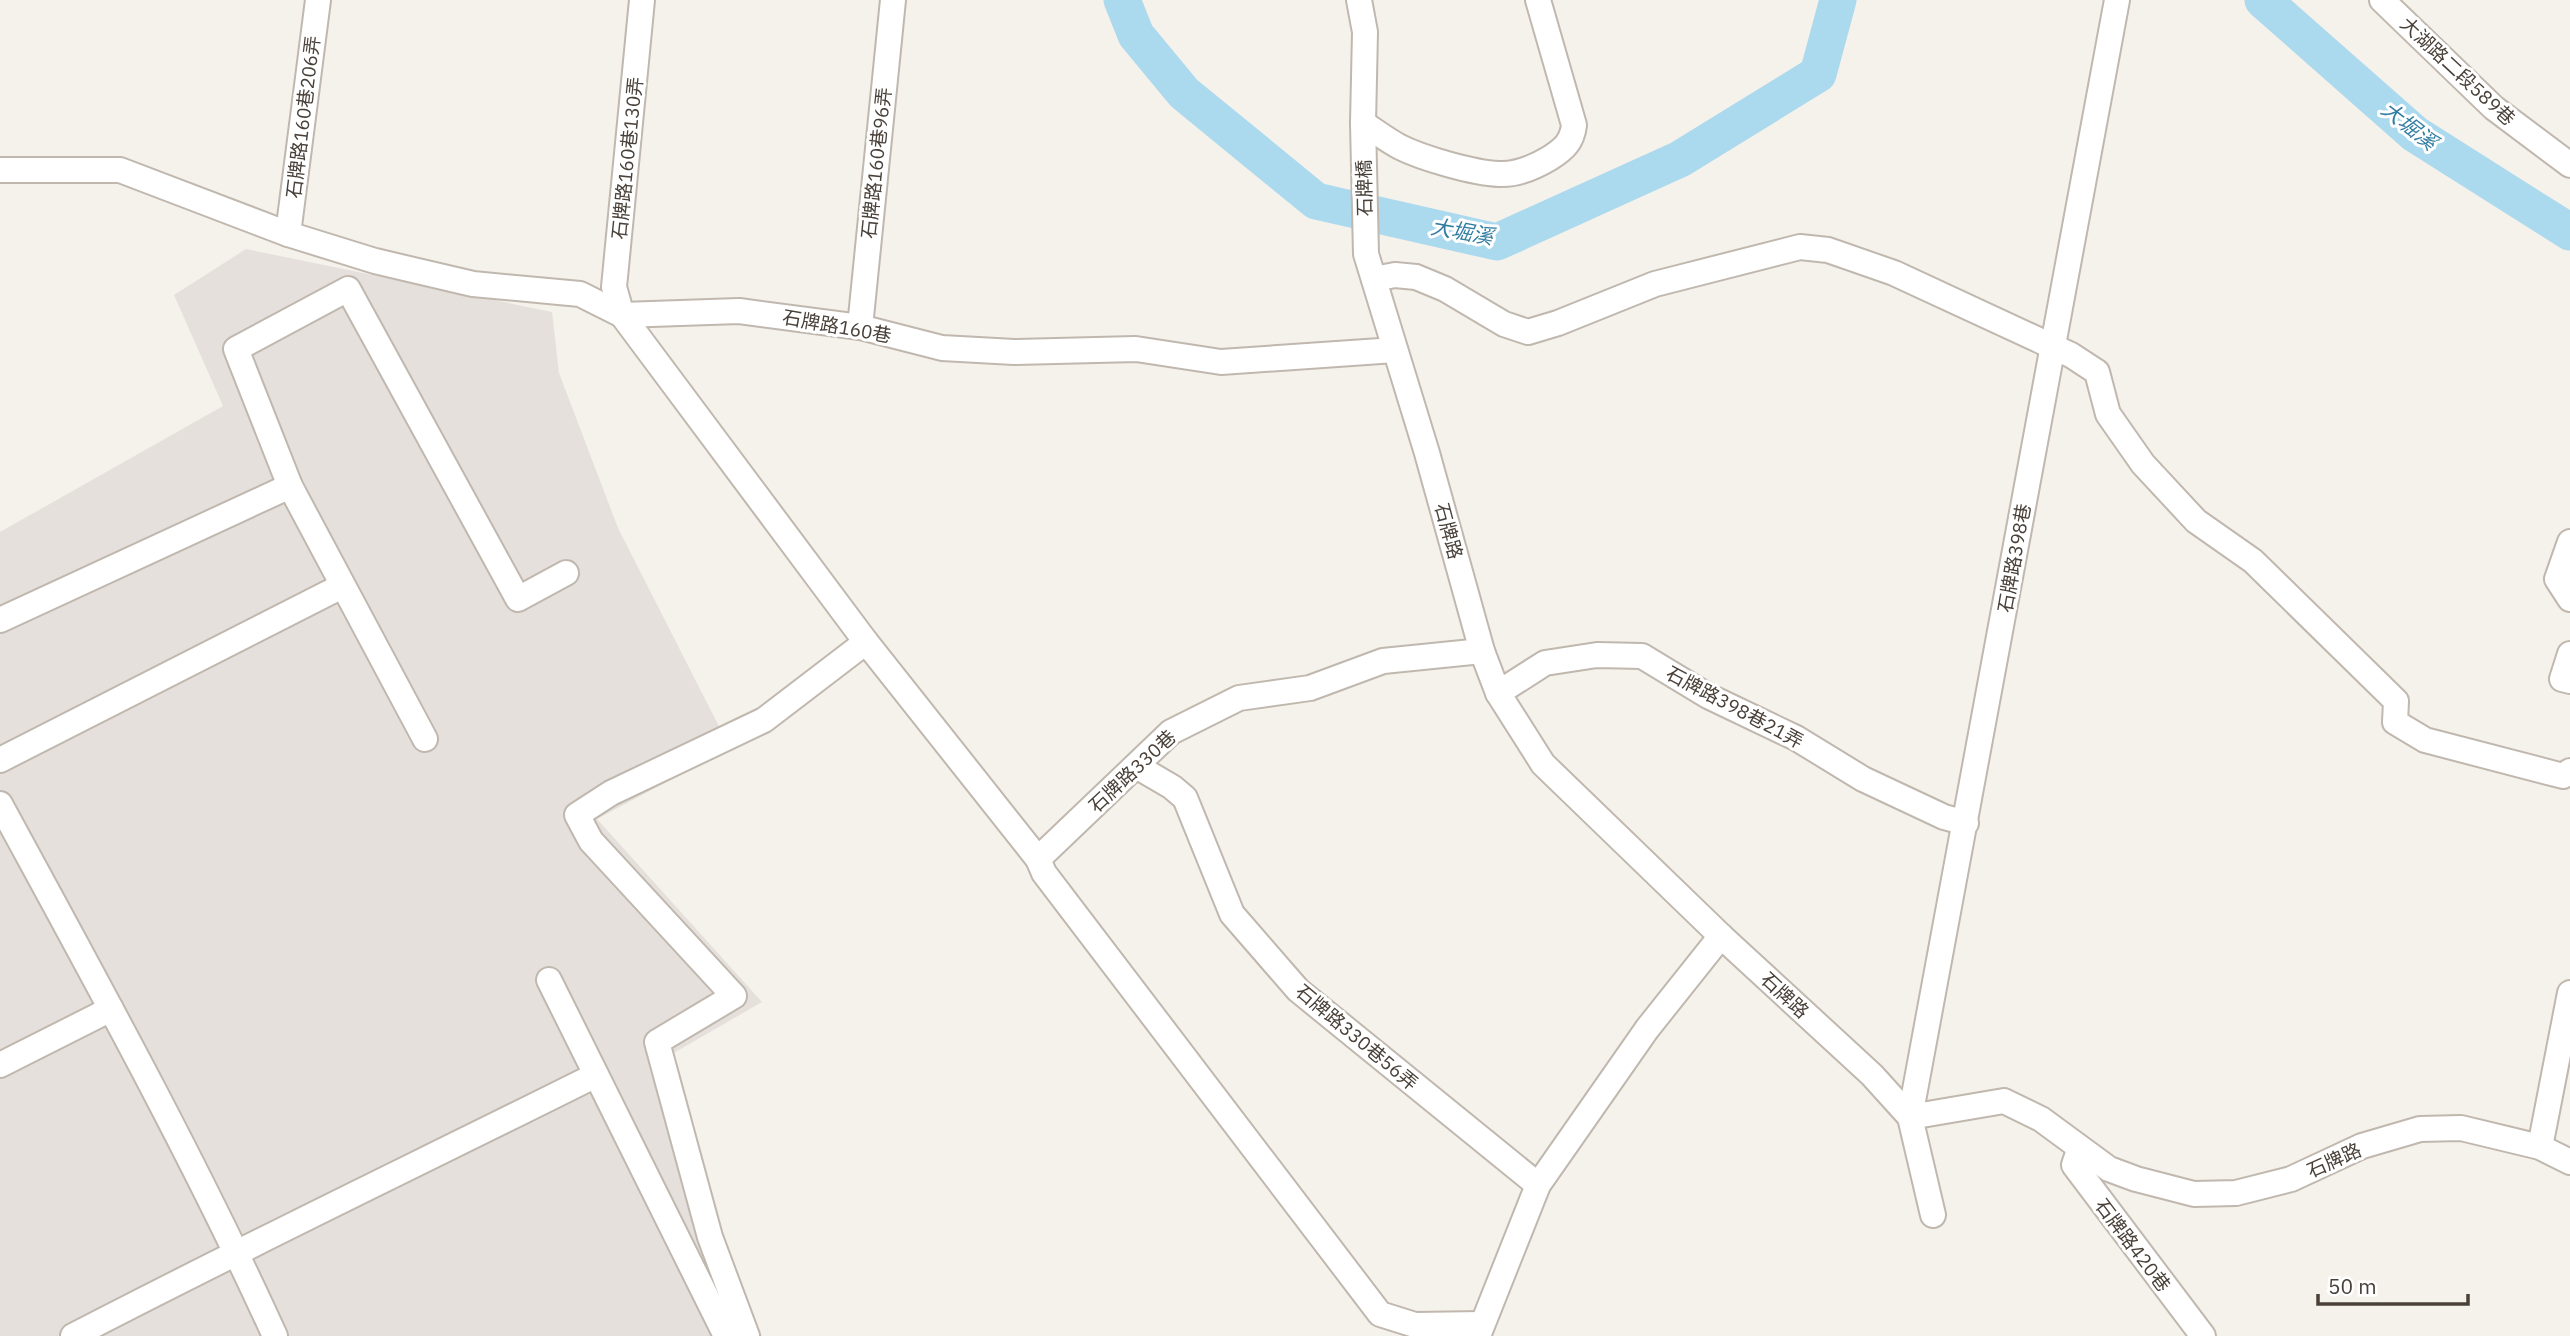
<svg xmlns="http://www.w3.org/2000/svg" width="2570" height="1336" font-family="'IBM Plex Sans','Noto Sans TC',sans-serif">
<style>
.industrial{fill:#e5e0dc}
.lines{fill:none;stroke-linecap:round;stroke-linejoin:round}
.river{stroke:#abd9ee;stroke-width:37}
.minor-casing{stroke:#c0b8ae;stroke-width:28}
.minor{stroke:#fff;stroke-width:24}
.labels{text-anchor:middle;stroke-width:6;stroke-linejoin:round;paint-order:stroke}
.street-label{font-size:19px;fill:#494139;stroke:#fff}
.water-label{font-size:21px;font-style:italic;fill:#317da2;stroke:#fff}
</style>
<rect width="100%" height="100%" fill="#f5f1eb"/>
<polygon class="industrial" points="246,249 552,312 559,373 618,528 730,748 597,819 762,1002 672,1054 730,1266 762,1336 0,1336 0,532 223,406 174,295"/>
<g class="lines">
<g class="river">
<polyline points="1122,0 1136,35 1184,93 1316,201 1497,242 1680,159 1818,74 1838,0"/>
<polyline points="2263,0 2415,134 2570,232"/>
</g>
<g class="minor-casing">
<g id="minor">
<polyline points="642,0 614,287 622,315 866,642 1038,859 1044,873 1380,1314 1415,1325 1482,1324"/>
<polyline points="1359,0 1365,32 1363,123 1366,254 1427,453 1482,651 1498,693 1543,764 1721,936 1872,1075 1910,1117 2004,1101 2041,1119 2109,1169 2136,1179 2194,1194 2236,1193 2291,1179 2362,1146 2420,1129 2461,1128 2540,1147 2570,1162"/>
<polyline points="2382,0 2494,108 2570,165"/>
<path d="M1363,123c12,8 24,17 37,24 22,11 73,26 99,27 17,1 36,-7 51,-16 14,-9 22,-16 24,-33l-36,-125"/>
<polyline points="0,170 120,170 288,234 375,261 473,284 580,294 622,315 739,311 860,327 942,348 1014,352 1136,349 1221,362 1395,350"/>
<polyline points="288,234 318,0"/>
<polyline points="1374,279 1395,275 1416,277 1445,289 1504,324 1528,332 1558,323 1655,284 1800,247 1828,250 1894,273 2071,355 2097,372 2108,414 2143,464 2196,521 2253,561 2396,701 2395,722 2425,740 2563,776 2570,771"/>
<polyline points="860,327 893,0"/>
<polyline points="2570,542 2557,579 2570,599"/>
<polyline points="0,620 290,486"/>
<polyline points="2570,654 2562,679 2570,681"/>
<polyline points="1498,693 1545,663 1597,655 1642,656 1708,696 1796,738 1863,779 1944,817 1966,823"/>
<polyline points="425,739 290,486 236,349 348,289 518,599 566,573"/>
<polyline points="0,760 342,586"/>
<polyline points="1136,766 1172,787 1185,798 1232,914 1298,990 1538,1185"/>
<path d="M0,804c95,175 192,350 275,532"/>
<polyline points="1038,859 1171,732 1239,698 1310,688 1383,661 1482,651"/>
<polyline points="549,980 726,1336"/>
<polyline points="0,1065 111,1009"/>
<polyline points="2540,1147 2570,993"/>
<polyline points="2079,1150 2074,1165 2203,1336"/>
<polyline points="1933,1215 1910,1117 2117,0"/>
<path d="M73,1336c173,-90 349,-174 523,-261"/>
<polyline points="747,1336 710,1237 657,1042 734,996 591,841 577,815 611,793 764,720 866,642"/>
<polyline points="1478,1336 1538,1185 1647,1029 1721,936"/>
</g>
</g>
<use href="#minor" class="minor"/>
</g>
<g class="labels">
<g class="street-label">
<text transform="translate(2458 71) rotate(43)" y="7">大湖路二段589巷</text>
<text transform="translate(303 117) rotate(-83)" y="7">石牌路160巷206弄</text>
<text transform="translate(627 158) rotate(-84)" y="7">石牌路160巷130弄</text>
<text transform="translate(876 163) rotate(-84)" y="7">石牌路160巷96弄</text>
<text transform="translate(1364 188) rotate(-91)" y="7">石牌橋</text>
<text transform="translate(837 326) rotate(10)" y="7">石牌路160巷</text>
<text transform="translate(1449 531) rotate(75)" y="7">石牌路</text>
<text transform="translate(2014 558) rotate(-80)" y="7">石牌路398巷</text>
<text transform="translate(1735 707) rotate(28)" y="7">石牌路398巷21弄</text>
<text transform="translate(1132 771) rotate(-43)" y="7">石牌路330巷</text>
<text transform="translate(1785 995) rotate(43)" y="7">石牌路</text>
<text transform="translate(1357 1037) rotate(40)" y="7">石牌路330巷56弄</text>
<text transform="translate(2334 1160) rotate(-24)" y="7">石牌路</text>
<text transform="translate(2133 1245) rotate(53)" y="7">石牌路420巷</text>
</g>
<g class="water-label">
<text transform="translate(2409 126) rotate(38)" y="7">大堀溪</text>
<text transform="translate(1462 232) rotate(10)" y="7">大堀溪</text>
</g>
</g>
<path d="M2318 1294v10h150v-10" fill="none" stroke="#494139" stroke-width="3.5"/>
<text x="2328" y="1294" font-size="21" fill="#494139" stroke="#ffffff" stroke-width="5" paint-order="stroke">50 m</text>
</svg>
